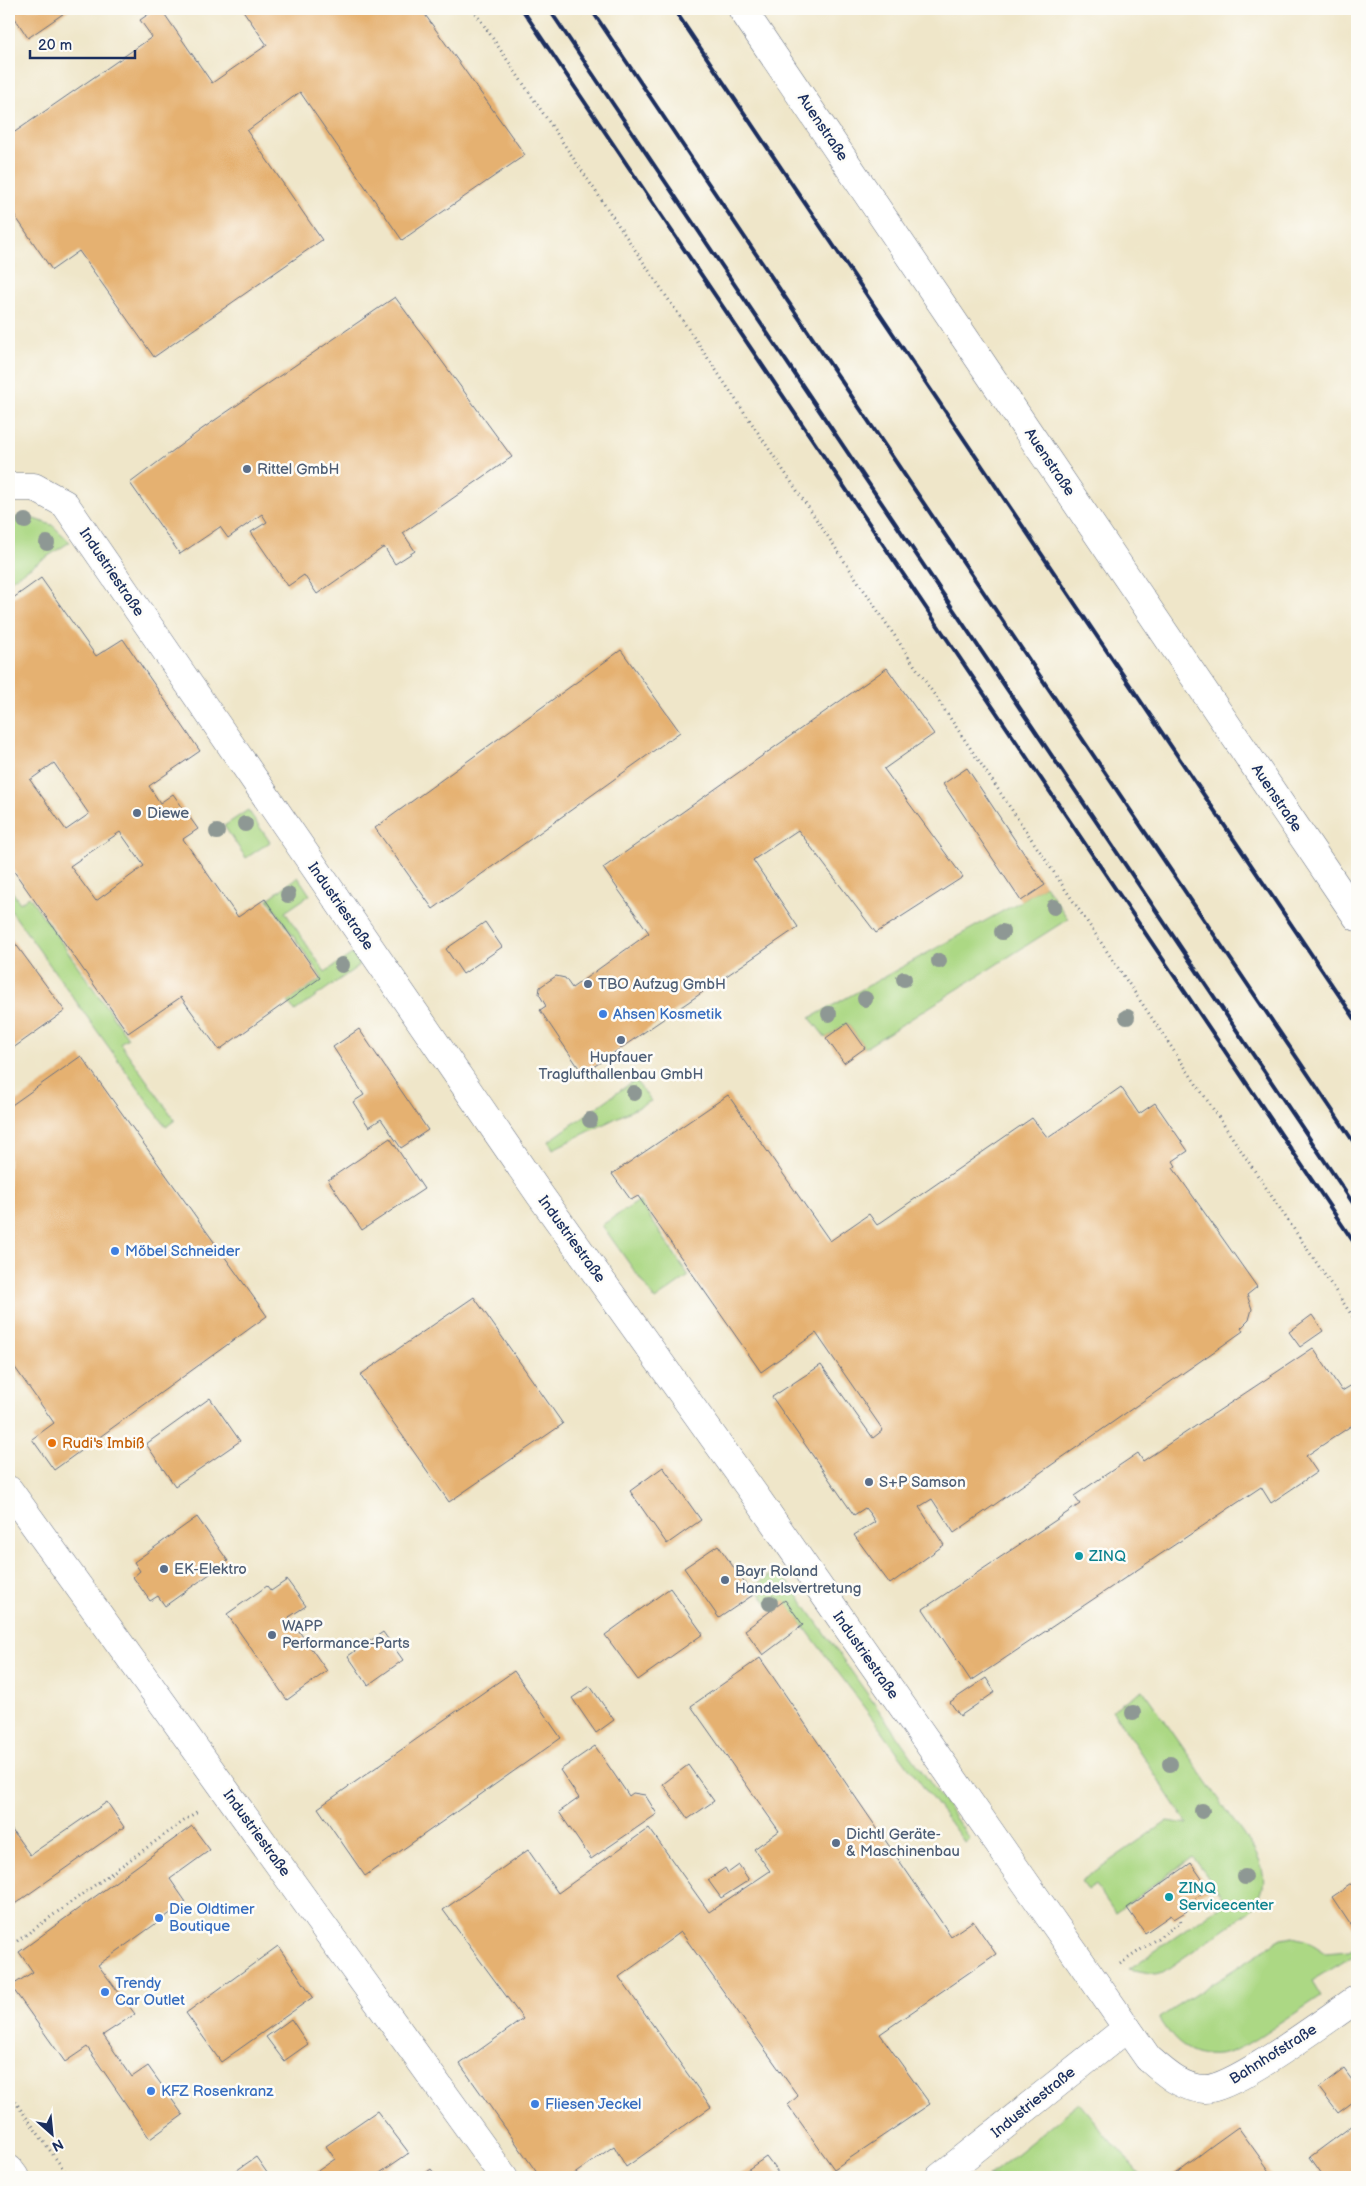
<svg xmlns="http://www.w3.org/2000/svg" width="1366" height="2186" font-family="'Balsamiq Sans',sans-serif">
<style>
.green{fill:#acd884;stroke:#648471}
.building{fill:#e5b171;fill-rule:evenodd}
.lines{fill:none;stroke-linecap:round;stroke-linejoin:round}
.street-casing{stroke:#656f83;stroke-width:29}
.primary-casing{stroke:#656f83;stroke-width:29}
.path{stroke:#656f83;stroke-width:3;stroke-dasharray:1 4;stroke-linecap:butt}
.street{stroke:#fff;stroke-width:28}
.primary{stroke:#fff;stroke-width:28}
.rail{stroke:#1b2f5e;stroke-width:4}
.tree{fill:#8e9894}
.service-dot{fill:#5c6f8a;stroke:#fdfcf7;stroke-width:2}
.shop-dot{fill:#3f7fe0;stroke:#fdfcf7;stroke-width:2}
.food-dot{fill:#e8710a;stroke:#fdfcf7;stroke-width:2}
.culture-dot{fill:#0f9aa8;stroke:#fdfcf7;stroke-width:2}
.labels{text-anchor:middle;stroke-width:5;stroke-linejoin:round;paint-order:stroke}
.street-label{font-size:15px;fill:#1b2f5e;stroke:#fdfcf7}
.service-label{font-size:15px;fill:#4e5e75;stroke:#fdfcf7;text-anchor:start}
.shop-label{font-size:15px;fill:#366cbe;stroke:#fdfcf7;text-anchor:start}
.food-label{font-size:15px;fill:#c56008;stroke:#fdfcf7;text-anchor:start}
.culture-label{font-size:15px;fill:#0d838f;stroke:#fdfcf7;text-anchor:start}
</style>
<rect width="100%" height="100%" fill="#fdfcf7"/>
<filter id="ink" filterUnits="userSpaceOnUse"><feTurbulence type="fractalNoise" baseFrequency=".02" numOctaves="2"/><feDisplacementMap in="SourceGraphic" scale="10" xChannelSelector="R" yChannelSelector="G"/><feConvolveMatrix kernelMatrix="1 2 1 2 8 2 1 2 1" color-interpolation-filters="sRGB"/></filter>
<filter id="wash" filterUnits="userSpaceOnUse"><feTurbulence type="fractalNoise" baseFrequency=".0096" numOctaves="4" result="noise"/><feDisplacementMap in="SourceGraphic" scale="20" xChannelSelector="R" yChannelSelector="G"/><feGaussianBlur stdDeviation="1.12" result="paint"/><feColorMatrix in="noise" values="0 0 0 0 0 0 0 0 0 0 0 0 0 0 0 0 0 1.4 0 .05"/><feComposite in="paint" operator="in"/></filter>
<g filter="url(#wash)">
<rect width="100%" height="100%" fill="#efe6c9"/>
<g class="green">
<polygon points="28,517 52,525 70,542 9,581 9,518"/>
<polygon points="248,810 270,842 246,858 224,826"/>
<polygon points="298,877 310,895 285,912 325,972 352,954 360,965 295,1011 288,1002 322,978 268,899"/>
<polygon points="1045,885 1068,919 865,1048 847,1023 826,1038 810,1018 1021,901"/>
<polygon points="9,887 20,903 29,896 128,1038 120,1043 175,1120 166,1127 9,908"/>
<polygon points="635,1080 651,1101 553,1149 549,1141"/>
<polygon points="639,1201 689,1276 655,1300 602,1225"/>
<polygon points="779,1569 970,1839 965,1843 785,1601 772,1610 755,1586"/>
<path d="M1143,1690l108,155c15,25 19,43 -1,66l-87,61 -8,2 -26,-5 97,-67 -33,-45 -78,56 -19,-28 -8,5 -7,-9 86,-60 21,3 -76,-114z"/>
<path d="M1294,1937l11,3 20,13 24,-2 8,-5v16l-4,-6 -41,25 9,15c-15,10 -30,20 -45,30 -28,19 -59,42 -92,21 -11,-7 -18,-19 -25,-29l111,-72 12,-7z"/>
<polygon points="1079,2103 1142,2177 988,2177"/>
</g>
<g id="blocks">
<g class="building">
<polygon points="9,9 70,9 28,38"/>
<polygon points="156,9 161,9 212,83 267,45 242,9 421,9 525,155 402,240 300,92 247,131 322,240 154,357 79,251 52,270 9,207 9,136 152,37 140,20"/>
<polygon points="395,297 512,457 403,533 415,551 395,564 384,547 317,594 304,575 288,586 251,532 267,522 262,514 228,538 220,527 180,554 130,483 202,429"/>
<path d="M41,578l55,78 27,-17 77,112 -51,35 11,17 13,-9 25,35 -15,10 55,78 27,-18 55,79 -101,72 -38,-53 -53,36 -115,-163 -4,2v-271zM54,763l35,51 -23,16 -36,-50zM120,832l24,34 -48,35 -26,-35z"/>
<polygon points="621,650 680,732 433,909 375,828"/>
<polygon points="887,668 934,734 884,769 963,877 876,933 798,830 753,860 798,927 583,1074 540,1010 546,1006 539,994 540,987 556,976 565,978 572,988 649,933 603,868"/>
<polygon points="967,768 1045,885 1021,901 943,784"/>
<polygon points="485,922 502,947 463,974 446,949"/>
<polygon points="9,935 65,1011 9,1051"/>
<polygon points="847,1023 865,1048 844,1063 826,1038"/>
<polygon points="359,1029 428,1130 401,1148 381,1119 369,1127 353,1102 364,1095 333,1047"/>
<polygon points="81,1056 267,1316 54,1470 32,1439 54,1423 9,1359 9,1107"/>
<polygon points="1121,1087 1139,1114 1155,1103 1188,1151 1173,1161 1176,1166 1173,1168 1257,1287 1247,1295 1252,1309 1249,1320 1241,1328 1243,1331 1219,1348 954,1533 932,1499 919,1507 944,1545 890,1584 854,1535 875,1522 870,1514 865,1508 854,1515 772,1397 821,1365 873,1438 883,1430 816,1333 761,1372 638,1196 631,1200 612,1174 728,1095 830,1241 869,1214 877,1225 1032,1118 1048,1138"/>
<polygon points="390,1138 424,1189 362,1230 328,1180"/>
<polygon points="474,1297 563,1424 449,1502 360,1375"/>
<polygon points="1312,1315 1323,1331 1300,1347 1289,1332"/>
<polygon points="1313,1348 1342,1391 1357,1382 1357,1422 1306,1456 1317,1472 1271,1503 1261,1487 971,1681 923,1609 1080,1504 1074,1496 1138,1453 1143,1461"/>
<polygon points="210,1398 240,1441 175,1486 146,1444"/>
<polygon points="663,1467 701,1520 667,1544 630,1491"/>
<polygon points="197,1517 228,1561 165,1606 158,1596 150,1601 133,1577 140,1571 134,1562"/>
<polygon points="718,1545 753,1595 719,1618 684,1568"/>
<polygon points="287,1580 306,1606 289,1617 327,1671 287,1700 227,1614 267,1586 271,1591"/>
<polygon points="670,1588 703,1634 638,1680 605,1635"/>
<polygon points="785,1600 803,1625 763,1655 745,1630"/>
<polygon points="383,1632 403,1660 368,1685 348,1656"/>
<polygon points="760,1658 951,1936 973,1921 996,1954 880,2034 930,2104 834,2169 788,2105 798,2096 681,1932 619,1977 711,2107 626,2167 614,2146 570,2177 540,2177 460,2064 523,2019 443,1910 528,1850 558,1893 649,1828 709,1912 770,1871 754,1849 779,1831 691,1706"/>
<polygon points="514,1671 561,1738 365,1876 318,1808"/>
<polygon points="986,1678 995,1692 960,1716 950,1702"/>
<polygon points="590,1686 614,1720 596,1733 572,1698"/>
<polygon points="595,1746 629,1796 633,1793 645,1795 657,1814 591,1859 559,1812 579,1798 560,1770"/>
<polygon points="688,1765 714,1801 688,1819 663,1784"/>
<polygon points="107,1802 124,1827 9,1908 9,1826 30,1855"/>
<polygon points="192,1826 210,1850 170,1879 186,1902 98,1965 135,2014 103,2035 132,2077 148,2066 183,2115 150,2139 87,2047 65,2062 11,1986 33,1972 19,1952"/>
<polygon points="1191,1863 1209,1889 1183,1906 1187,1911 1174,1919 1171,1915 1145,1933 1127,1908"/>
<polygon points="739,1865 749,1880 721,1898 708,1880 725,1868 728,1873"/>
<polygon points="1357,1880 1357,1927 1354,1930 1332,1897"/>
<polygon points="278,1946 313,1997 221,2062 186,2013"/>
<polygon points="291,2019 308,2044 284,2061 266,2037"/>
<polygon points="1344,2069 1357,2087 1357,2099 1338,2113 1319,2088"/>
<polygon points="377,2111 409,2153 374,2177 309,2177 335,2159 326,2146"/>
<polygon points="1357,2122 1357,2177 1324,2177 1310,2157"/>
<polygon points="1238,2127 1274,2177 1171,2177 1213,2145"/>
<polygon points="256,2157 270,2177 227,2177"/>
<polygon points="766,2157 781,2177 736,2177 750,2168"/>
<polygon points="431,2169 437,2177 420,2177"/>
</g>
</g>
</g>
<g filter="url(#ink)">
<use href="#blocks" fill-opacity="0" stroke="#656f83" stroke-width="1"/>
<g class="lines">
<g class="street-casing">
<g id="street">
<polyline points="742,9 1357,917"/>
<path d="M9,487h25l31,17 475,691 214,299 394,564c16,14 33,30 56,31 30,1 124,-71 153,-90"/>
<polyline points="9,1490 504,2177"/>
<polyline points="940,2177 1127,2028"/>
</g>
</g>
<g class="primary-casing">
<polyline id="primary" points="9,2169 15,2177"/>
</g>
<g class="path">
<polyline points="473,9 1357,1323"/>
<polyline points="9,1947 199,1810"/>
<polyline points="1120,1964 1181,1922 1180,1918"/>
<polyline points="9,2093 69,2177"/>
</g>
<use href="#street" class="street"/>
<use href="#primary" class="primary"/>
<g class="rail">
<polyline points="522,9 1357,1247"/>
<polyline points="549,9 1357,1209"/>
<polyline points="591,9 1357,1147"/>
<polyline points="674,9 1357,1022"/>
</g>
</g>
<g class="tree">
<circle cx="25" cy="521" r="8"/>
<circle cx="47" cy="543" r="8"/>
<circle cx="245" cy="824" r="8"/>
<circle cx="217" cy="832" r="8"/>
<circle cx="288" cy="895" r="8"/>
<circle cx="1054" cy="907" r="8"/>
<circle cx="1002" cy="932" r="8"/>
<circle cx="939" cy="961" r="8"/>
<circle cx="342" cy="965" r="8"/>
<circle cx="904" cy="979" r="8"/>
<circle cx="865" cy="999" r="8"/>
<circle cx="829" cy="1014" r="8"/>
<circle cx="1127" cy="1017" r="8"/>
<circle cx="634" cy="1093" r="8"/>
<circle cx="590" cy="1120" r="8"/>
<circle cx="770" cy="1603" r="8"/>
<circle cx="1133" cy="1713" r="8"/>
<circle cx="1170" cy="1764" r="8"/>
<circle cx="1202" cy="1811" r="8"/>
<circle cx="1245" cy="1877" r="8"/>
</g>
</g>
<g class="service-dot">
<circle cx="247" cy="469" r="5"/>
<circle cx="137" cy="813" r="5"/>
<circle cx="588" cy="984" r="5"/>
<circle cx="621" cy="1040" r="5"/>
<circle cx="869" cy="1482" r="5"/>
<circle cx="164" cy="1569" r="5"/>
<circle cx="725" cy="1580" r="5"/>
<circle cx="272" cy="1635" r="5"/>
<circle cx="836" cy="1843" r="5"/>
</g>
<g class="shop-dot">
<circle cx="603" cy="1014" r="5"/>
<circle cx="115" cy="1251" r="5"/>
<circle cx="159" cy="1918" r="5"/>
<circle cx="105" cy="1992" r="5"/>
<circle cx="151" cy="2091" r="5"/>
<circle cx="535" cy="2104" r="5"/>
</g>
<circle class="food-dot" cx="52" cy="1443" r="5"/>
<g class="culture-dot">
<circle cx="1079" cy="1556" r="5"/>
<circle cx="1169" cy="1897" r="5"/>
</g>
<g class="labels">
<g class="street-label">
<text transform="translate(823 127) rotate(56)" y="5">Auenstraße</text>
<text transform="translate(1050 462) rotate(56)" y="5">Auenstraße</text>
<text transform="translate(112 572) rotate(56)" y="5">Industriestraße</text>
<text transform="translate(1277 798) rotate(56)" y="5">Auenstraße</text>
<text transform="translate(341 906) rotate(55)" y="5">Industriestraße</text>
<text transform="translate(572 1239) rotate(54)" y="5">Industriestraße</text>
<text transform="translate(866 1655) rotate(55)" y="5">Industriestraße</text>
<text transform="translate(257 1833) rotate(54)" y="5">Industriestraße</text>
<text transform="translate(1273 2054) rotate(-32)" y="5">Bahnhofstraße</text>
<text transform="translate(1033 2102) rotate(-39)" y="5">Industriestraße</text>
</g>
<g class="service-label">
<text x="257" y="474">Rittel GmbH</text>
<text x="147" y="818">Diewe</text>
<text x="598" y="989">TBO Aufzug GmbH</text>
<text x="621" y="1062" text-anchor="middle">Hupfauer<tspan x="621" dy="17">Traglufthallenbau GmbH</tspan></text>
<text x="879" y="1487">S+P Samson</text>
<text x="174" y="1574">EK-Elektro</text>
<text x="735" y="1576">Bayr Roland<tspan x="735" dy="17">Handelsvertretung</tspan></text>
<text x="282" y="1631">WAPP<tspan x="282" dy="17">Performance-Parts</tspan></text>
<text x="846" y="1839">Dichtl Geräte-<tspan x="846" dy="17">&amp; Maschinenbau</tspan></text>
</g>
<g class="shop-label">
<text x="613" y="1019">Ahsen Kosmetik</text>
<text x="125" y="1256">Möbel Schneider</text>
<text x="169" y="1914">Die Oldtimer<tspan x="169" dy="17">Boutique</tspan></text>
<text x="115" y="1988">Trendy<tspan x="115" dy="17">Car Outlet</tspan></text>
<text x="161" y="2096">KFZ Rosenkranz</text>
<text x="545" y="2109">Fliesen Jeckel</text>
</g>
<g class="food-label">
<text x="62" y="1448">Rudi's Imbiß</text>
</g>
<g class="culture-label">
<text x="1089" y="1561">ZINQ</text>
<text x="1179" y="1893">ZINQ<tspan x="1179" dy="17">Servicecenter</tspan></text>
</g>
</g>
<rect width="1366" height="2186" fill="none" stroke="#fdfcf7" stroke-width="30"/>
<g transform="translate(52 2134) rotate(153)" stroke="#fdfcf7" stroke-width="4" paint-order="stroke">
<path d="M0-4L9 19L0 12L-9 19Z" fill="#1b2f5e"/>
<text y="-8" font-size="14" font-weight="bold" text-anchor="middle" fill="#1b2f5e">N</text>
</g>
<path d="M30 50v8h105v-8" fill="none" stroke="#1b2f5e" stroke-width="2.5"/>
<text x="38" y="50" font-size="15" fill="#1b2f5e" stroke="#fdfcf7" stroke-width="4" paint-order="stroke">20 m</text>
</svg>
